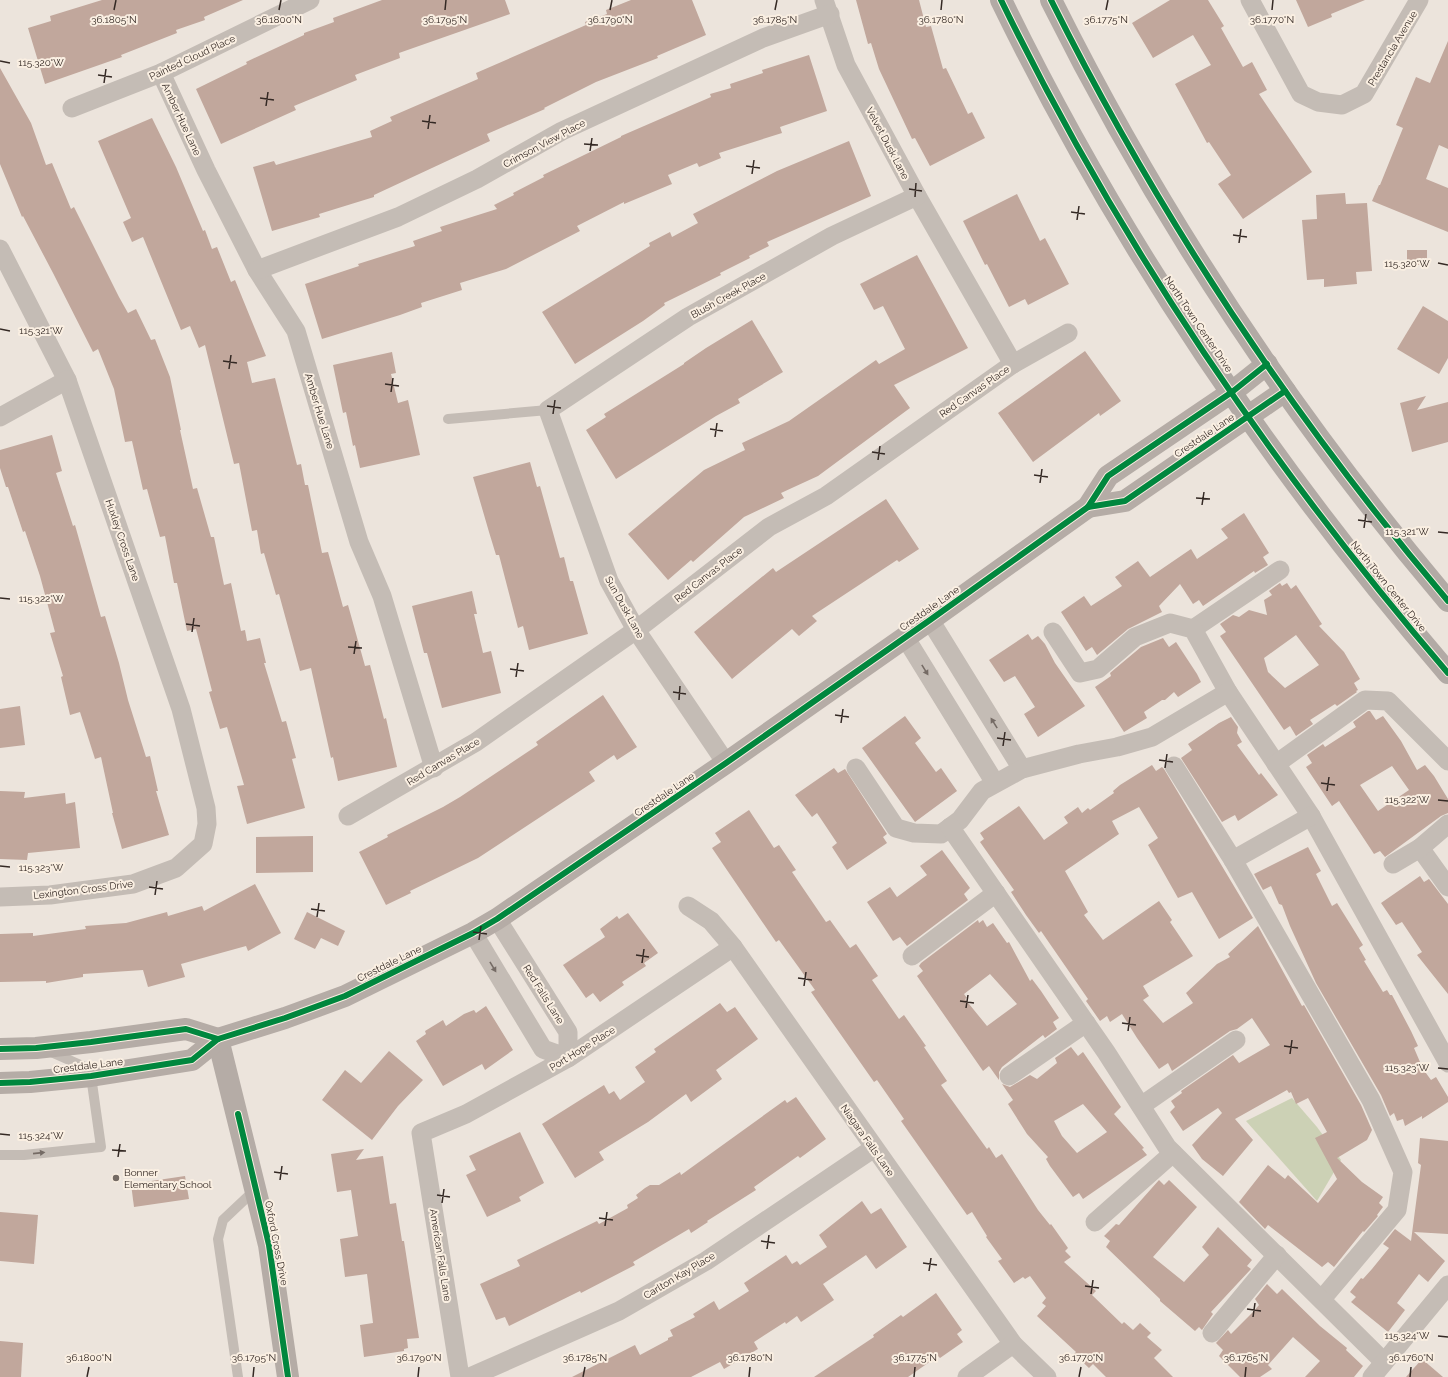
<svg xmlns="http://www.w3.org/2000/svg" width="1448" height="1377" font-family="Raleway,sans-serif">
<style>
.green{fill:#ccd1b5}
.building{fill:#c1a79c;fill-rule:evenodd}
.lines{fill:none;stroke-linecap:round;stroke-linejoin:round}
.lane{stroke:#c4bcb5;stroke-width:10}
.street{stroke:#c4bcb5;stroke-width:19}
.secondary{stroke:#b5aca6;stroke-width:22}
.primary{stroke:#b2aaa5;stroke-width:22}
.cycleway-casing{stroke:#faefe2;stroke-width:8}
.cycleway{stroke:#00873e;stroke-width:6}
.oneway{fill:#756b65}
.ticks{fill:none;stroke:#342924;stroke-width:1.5}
.poi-dot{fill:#746a64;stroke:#faefe2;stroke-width:1.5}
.labels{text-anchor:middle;stroke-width:4;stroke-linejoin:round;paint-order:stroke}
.street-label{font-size:10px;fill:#342924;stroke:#faefe2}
.poi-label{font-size:10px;fill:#342924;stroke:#faefe2;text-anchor:start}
.ticks-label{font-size:10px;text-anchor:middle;fill:#342924;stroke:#faefe2;stroke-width:4;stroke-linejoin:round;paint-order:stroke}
</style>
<rect width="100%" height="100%" fill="#ece4dc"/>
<polygon class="green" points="1292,1098 1317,1127 1341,1160 1317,1201 1246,1121"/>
<g class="building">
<polygon points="102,0 243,0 204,17 205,20 176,30 177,33 121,55 122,57 45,84 28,28 51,21 50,16"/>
<polygon points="382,0 505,0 510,14 399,53 400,58 355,75 357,80 294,106 296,110 221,144 196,89 247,64 246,62 304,35 304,33 334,22 333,18"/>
<polygon points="631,0 692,0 706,35 657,56 658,58 596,82 544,108 545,109 487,134 490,141 374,195 374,197 319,214 320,217 272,231 253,167 274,161 276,165 372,137 370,131 392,121 390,117 478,79 476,73 586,25 585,22 607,14 606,10"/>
<polygon points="856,0 919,0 926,27 931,26 943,69 946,68 968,114 972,112 985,138 930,166 915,138 912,139 879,69 871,43 868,44"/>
<polygon points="1170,0 1208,0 1224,26 1221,28 1243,67 1252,62 1267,90 1259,94 1312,172 1243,219 1218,184 1231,175 1209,142 1207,143 1175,84 1211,65 1193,35 1153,58 1132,23"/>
<polygon points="1296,0 1365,0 1331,14 1332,17 1308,27"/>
<polygon points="1448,41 1448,149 1439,145 1426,179 1448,188 1448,232 1372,201 1379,185 1380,185 1403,128 1396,125 1416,77 1430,83"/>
<polygon points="809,55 827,111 780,127 782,133 719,153 721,158 699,167 697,163 668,175 672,184 624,204 624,202 577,226 580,231 506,269 460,283 462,290 421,303 422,307 400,315 322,339 305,284 359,266 358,264 415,246 413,241 442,231 440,227 497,209 494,205 514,195 513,193 544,177 543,175 621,137 621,136 711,97 710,94 731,88 730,84 763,73 762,70"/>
<polygon points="0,68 31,123 46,165 52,163 71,209 74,207 119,297 128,313 136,309 151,340 155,339 170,377 181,430 180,430 193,489 197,488 211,537 214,537 224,585 231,583 241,631 245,630 247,641 260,638 266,663 264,663 282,722 286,721 296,758 292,759 305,808 247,824 237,786 244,785 227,727 220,729 209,692 212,691 196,629 187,631 177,583 174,583 165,536 160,537 147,489 143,490 132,441 125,442 114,389 98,349 93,352 53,273 23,216 22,217 0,164"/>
<polygon points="152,118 176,167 203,231 205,230 212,249 217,247 231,282 235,280 266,356 247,362 252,383 275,378 297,465 301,464 305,485 308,485 322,553 328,552 343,607 348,605 365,666 370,665 384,719 386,718 397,767 338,781 333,757 331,758 311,668 300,671 279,594 276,595 264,553 261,554 257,530 252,531 239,463 234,464 205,345 199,348 190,326 181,330 143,237 132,242 123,222 131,218 98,141"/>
<polygon points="849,141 871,196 767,242 769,246 749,256 750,258 720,273 721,275 664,303 665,305 643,321 575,364 542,312 650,246 649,243 670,232 672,237 698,223 693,214 777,171"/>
<polygon points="1345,193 1346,204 1367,203 1372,271 1356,272 1357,284 1324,287 1324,279 1307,280 1302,220 1317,219 1316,195"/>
<polygon points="1017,194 1040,241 1045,238 1069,284 1028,305 1025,299 1009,307 987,264 985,265 963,221"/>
<rect x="1407" y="250" width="20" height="15"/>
<polygon points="917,255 968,348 894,385 910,408 818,476 781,493 784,498 744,517 693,562 691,560 668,580 628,534 704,470 745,450 742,443 789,421 876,360 879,364 905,349 883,306 874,310 860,284"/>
<polygon points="1423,306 1448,321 1448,358 1439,374 1397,349"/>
<polygon points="752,320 783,372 738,399 740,403 716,416 616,479 586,430 606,417 604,414 684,364 684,363 706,348"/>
<polygon points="1085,351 1121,401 1100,416 1099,413 1033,462 998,413"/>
<polygon points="392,352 396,373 391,374 398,403 408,400 420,455 360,468 355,445 353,446 346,412 343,413 333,365"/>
<polygon points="1426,396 1417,410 1448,402 1448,442 1412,452 1400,403"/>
<polygon points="52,435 62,471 56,473 73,526 75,525 101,617 105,616 119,663 128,700 146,757 150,756 158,791 156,791 169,835 122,849 112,813 113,813 101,757 95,759 80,712 70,715 61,677 63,676 50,633 55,632 40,576 25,531 23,532 8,487 6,487 0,468 0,450"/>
<polygon points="530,462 537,487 540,486 560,558 564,557 570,581 573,581 588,634 529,650 523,626 518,628 499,555 496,555 489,532 473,477"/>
<polygon points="886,499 919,549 899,562 897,560 812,616 817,621 799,636 792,629 732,679 694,632 773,568 776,572"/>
<polygon points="1244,513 1269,553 1263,557 1268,565 1255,573 1254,571 1203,606 1199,600 1193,604 1180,584 1159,606 1162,612 1128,629 1097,655 1092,647 1086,651 1061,612 1084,596 1091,606 1122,586 1115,577 1138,561 1150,577 1191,549 1197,559 1228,538 1221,529"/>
<path d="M1280,583l2,3 5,-3 4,6 5,-4 26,39 -3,2 25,26 16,27 -6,4 4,7 -2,1 1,1 -20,14 -2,-2 -25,16 3,4 -17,12 -6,-10 -6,4 -64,-94 6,-4 -6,-8 13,-9 6,2 10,-7 18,5 -3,-15 8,-5 -3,-4zM1296,635l23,30 -34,23 -17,-16 -4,-14z"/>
<polygon points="472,591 477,614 474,614 483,653 491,651 501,693 442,708 427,653 424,653 412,606"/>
<polygon points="1028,634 1032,640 1038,636 1045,644 1055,663 1085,706 1038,737 1024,714 1035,707 1015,676 1004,682 989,660"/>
<polygon points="1163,638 1169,647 1176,642 1197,674 1201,682 1178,697 1174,692 1165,700 1162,700 1144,712 1147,718 1124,732 1095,687 1111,676 1110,673 1141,647"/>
<polygon points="603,695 637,747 617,760 614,755 589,772 595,781 478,858 410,891 411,893 386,905 359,852 388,837 387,835 443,807 460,797 538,745 536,742"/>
<polygon points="20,706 25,745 0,748 0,709"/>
<path d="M1368,711h2l6,9 7,-4 18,25 16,29 8,-5 9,11 14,23v14l-7,3 -56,41 -5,-6 -6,3 -35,-53 -7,5 -26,-39 6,-4 -5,-8 16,-11 2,3 31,-20 -3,-5zM1392,766l17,24 -31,21 -18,-26z"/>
<polygon points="905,716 921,738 915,743 936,772 941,768 957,791 915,822 862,748"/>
<polygon points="1231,717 1238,727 1237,733 1242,742 1237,745 1259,775 1261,773 1278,795 1238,821 1235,815 1222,822 1181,758 1192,750 1188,744 1219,723"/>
<polygon points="1152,765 1156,771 1162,767 1164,769 1253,918 1219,939 1192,892 1178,898 1148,845 1158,838 1139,807 1112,821 1119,834 1065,871 1088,912 1084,915 1103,940 1159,901 1172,920 1170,922 1193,956 1143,986 1149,996 1143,1000 1163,1023 1193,1003 1186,993 1217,964 1230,957 1228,954 1258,926 1302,1006 1304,1005 1361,1105 1372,1130 1367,1140 1337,1158 1362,1182 1383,1197 1379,1203 1383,1207 1377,1215 1378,1216 1364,1232 1363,1231 1334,1267 1328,1262 1322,1267 1268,1225 1265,1229 1239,1202 1268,1165 1285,1179 1288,1175 1318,1203 1337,1179 1315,1138 1327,1132 1308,1098 1296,1104 1291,1092 1289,1093 1287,1090 1235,1119 1253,1140 1223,1176 1202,1159 1192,1145 1222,1113 1218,1108 1183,1131 1170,1112 1175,1107 1171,1101 1182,1093 1181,1091 1233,1055 1239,1063 1270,1045 1252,1018 1237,1029 1230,1031 1172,1071 1168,1063 1159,1069 1137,1038 1122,1014 1110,1022 1107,1016 1100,1021 1086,1001 1088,999 1041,931 1039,933 1026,915 1011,892 1014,890 980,842 984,839 980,833 1019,806 1044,840 1068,823 1064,817 1078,807 1082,813 1088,808 1090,810 1114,793 1113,791 1120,785"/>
<polygon points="834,768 838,773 845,769 887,834 883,837 887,843 847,870 832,847 837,843 817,813 812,817 795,795"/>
<polygon points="0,791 25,792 24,798 65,793 66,804 75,802 80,848 28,853 27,860 0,859"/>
<polygon points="749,810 774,848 779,845 796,870 792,872 826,922 830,920 850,948 856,944 878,976 872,980 899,1019 904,1015 926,1046 924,1047 947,1081 941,1085 987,1149 989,1147 996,1158 1002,1154 1038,1210 1050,1225 1051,1224 1068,1248 1065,1251 1071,1257 1064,1262 1096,1291 1092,1295 1122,1324 1124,1322 1133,1330 1140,1323 1151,1333 1147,1337 1162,1350 1154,1358 1173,1377 1106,1377 1093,1364 1089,1368 1074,1354 1076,1352 1037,1316 1046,1306 1042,1303 1046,1298 1030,1276 1025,1279 1023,1277 1014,1283 998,1261 1002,1259 986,1237 987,1236 972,1212 967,1215 946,1185 901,1121 904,1119 877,1080 874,1082 811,992 815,990 779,940 776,942 712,848 721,842 715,833"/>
<polygon points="313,836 313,872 256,873 256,837"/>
<polygon points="1308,847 1321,871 1316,874 1332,906 1337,903 1352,927 1363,945 1359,948 1366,960 1364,961 1383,992 1387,990 1390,995 1392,995 1411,1031 1418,1046 1414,1048 1423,1069 1431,1080 1436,1077 1448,1097 1448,1102 1442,1106 1422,1119 1422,1116 1405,1126 1403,1119 1397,1121 1394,1113 1390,1116 1381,1095 1316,983 1290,926 1282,905 1279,904 1271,886 1263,890 1254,874"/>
<polygon points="942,850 970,888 964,894 968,900 907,946 900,937 893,941 867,902 890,887 897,897 927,875 920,866"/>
<polygon points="1420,876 1424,882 1429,879 1448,904 1448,994 1417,955 1422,952 1402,922 1396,925 1381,903"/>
<polygon points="255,884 281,933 248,951 246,946 181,964 185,977 148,987 143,970 83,974 83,977 46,983 46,981 0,982 0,934 33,933 33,936 86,929 85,926 126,923 167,912 168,916 202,906 204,911"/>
<polygon points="307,912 345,931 338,946 321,938 315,949 294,939"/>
<polygon points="628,913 658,953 644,963 646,966 622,982 624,985 600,1002 593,993 586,998 563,965 605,937 600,929 617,916 619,919"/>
<path d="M978,920l1,3 4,-3 4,7 6,-4 14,20 2,-1 21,39 2,-2 9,12 18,27 -6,4 4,7 -12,9 -2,-3 -41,32 -3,5v8l-10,-14 -6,5 -66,-95 6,-5 -4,-5 2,-3zM990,974l27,30 -30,22 -22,-27 2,-1 -3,-4z"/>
<polygon points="720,1003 727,1012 735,1007 758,1039 716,1070 722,1079 691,1102 686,1094 648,1122 599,1152 604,1160 575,1178 542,1124 604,1085 609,1094 614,1091 620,1100 645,1082 635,1067 656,1052 654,1049"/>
<polygon points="486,1006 513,1050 485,1070 482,1064 443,1086 416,1041 426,1034 425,1031 443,1020 446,1026 464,1014 474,1010 476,1013"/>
<path d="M1071,1047l7,9 5,-4 38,55 -7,7 30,34 -2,1 5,6 -64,44 -4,-6 -6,4 -23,-31 -4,-7 2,-2 -21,-23 -19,-30 5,-4 -11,-16 8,3 20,-12 7,4 20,-16 -2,-5zM1083,1104l24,28 -30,21 -15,-17 -8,-15z"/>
<polygon points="389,1051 423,1080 398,1106 372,1140 322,1100 345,1070 361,1083"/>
<polygon points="796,1097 826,1139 800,1158 798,1156 754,1187 756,1190 707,1221 708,1222 691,1233 689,1229 633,1262 635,1265 581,1293 580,1291 509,1326 505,1317 496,1320 480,1284 520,1266 517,1260 597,1221 599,1224 628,1208 627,1205 638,1198 636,1195 645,1188 650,1185 659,1185 680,1172 681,1175 785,1100 787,1103"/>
<polygon points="520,1132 544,1183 519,1197 521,1201 487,1217 466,1175 476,1170 469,1156"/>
<polygon points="1420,1138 1448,1141 1448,1234 1414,1232 1445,1261 1428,1282 1419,1274 1397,1303 1405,1310 1388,1332 1351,1302 1356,1297 1350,1292 1361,1278 1363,1279 1372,1269 1389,1248 1383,1244 1395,1229 1411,1241 1421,1165 1418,1163"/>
<polygon points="364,1149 356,1160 383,1156 390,1204 396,1203 402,1241 404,1241 419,1338 407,1339 408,1348 404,1349 404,1351 364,1357 360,1325 373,1323 367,1274 345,1277 340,1239 358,1236 351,1190 337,1192 331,1154"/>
<polygon points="185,1176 189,1199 134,1207 131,1184"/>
<polygon points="1159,1180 1164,1185 1169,1180 1197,1207 1153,1257 1184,1282 1209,1255 1202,1247 1218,1227 1252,1260 1247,1266 1251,1269 1211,1312 1213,1314 1202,1330 1199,1327 1195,1331 1160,1301 1160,1299 1106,1247 1110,1241 1104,1236 1116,1224 1119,1225"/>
<polygon points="862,1201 871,1214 881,1208 907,1247 876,1269 866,1255 823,1284 834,1300 801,1322 797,1316 786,1324 785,1322 754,1342 758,1349 724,1369 720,1362 691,1377 572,1377 635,1345 640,1355 668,1340 668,1338 673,1336 670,1330 695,1317 693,1314 714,1301 719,1310 749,1291 744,1283 786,1255 792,1264 797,1261 800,1265 827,1247 819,1235"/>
<polygon points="0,1212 38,1215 34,1264 0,1261"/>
<polygon points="1267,1284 1277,1294 1282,1289 1320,1326 1347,1348 1346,1350 1363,1366 1354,1377 1305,1377 1320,1361 1293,1337 1268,1365 1272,1369 1260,1377 1240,1377 1219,1356 1223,1350 1216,1343 1228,1330 1231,1334 1253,1312 1259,1305 1255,1299"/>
<polygon points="936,1293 962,1330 957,1334 963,1342 940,1358 938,1356 908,1377 814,1377 874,1337 873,1335 901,1315 903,1317"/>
<polygon points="0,1341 23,1343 21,1377 0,1377"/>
<polygon points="1422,1359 1443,1377 1406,1377"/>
</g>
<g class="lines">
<g class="lane">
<polyline points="448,419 548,410"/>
<polyline points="0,1155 24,1155 101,1147 91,1076 85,1067 51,1052"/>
<polyline points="238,1377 218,1239 223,1220 256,1189"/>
</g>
<g class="street">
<polyline points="824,0 846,65 917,196 1013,364"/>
<polyline points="1250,0 1301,94 1318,102 1342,105 1364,94 1419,0"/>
<polyline points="161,73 206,170 257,270 296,331 359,542 382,596 434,768"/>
<polyline points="72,108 161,73 310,0"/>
<polyline points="0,249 67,380 181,709 206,808 207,824 203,844 176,868 133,884 50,895 0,897"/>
<polyline points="257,270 398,217 477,179 562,131 763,38 830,14"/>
<polyline points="0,417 67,380"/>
<polyline points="930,620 1022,769"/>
<polyline points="1193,629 1280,570"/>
<polyline points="1053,632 1080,673 1098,669 1135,637 1170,623 1193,629 1228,692 1311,816 1448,1063"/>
<polyline points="905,637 995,783"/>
<polyline points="726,763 636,630 609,581 548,410 688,317 832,236 917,196"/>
<polyline points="1276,764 1365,700 1388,701 1448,761"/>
<polyline points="1174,766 1233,860 1371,1100 1403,1172 1397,1210 1322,1299"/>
<polyline points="856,768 896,828 914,833 941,834 960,820 982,791 1022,769 1079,754 1117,747 1152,737 1228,692"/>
<polyline points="348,816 476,742 636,630 769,527 826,496 1013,364 1068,333"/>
<polyline points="950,827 1106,1052 1167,1147 1384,1362"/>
<polyline points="1420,848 1448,887"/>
<polyline points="1233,860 1311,816"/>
<polyline points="1393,864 1420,848 1448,824"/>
<polyline points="688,906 711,921 733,947 1013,1344 1047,1377"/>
<polyline points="473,933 543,1049 568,1058 568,1032 497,919"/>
<polyline points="912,956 996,893"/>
<polyline points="1009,1076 1086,1023"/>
<polyline points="1141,1106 1236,1040"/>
<polyline points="1095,1222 1173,1153"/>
<polyline points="1212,1333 1277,1255"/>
<polyline points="460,1377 421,1133 466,1114 568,1058 733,947"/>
<polyline points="470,1377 619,1311 706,1261 874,1148"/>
<polyline points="967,1377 1013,1344"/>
<polyline points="1372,1377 1448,1285"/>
</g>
<g class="secondary">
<polyline points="1088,507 1125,501 1285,391"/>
<polyline points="218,1039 269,1245 288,1377"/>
<polyline points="0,1049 36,1048 91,1042 186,1029 218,1039"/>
<polyline points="0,1083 30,1082 91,1076 192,1060 218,1039 285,1018 345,996 473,933 497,919 726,763 930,620 1088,507 1108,476 1232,392 1267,364"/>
</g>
<g class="primary">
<path d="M1001,0c118,243 271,468 447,673"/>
<path d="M1051,0c107,215 242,418 397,601"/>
</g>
<g class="cycleway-casing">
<g id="cycleway">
<path d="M1001,0c118,243 271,468 447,673"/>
<path d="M1051,0c107,215 242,418 397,601"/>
<polyline points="1088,507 1125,501 1285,391"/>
<polyline points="0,1049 36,1048 91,1042 186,1029 218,1039"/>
<polyline points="0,1083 30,1082 91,1076 192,1060 218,1039 285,1018 345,996 473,933 497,919 726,763 930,620 1088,507 1108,476 1232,392 1267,364"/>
<polyline points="238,1114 269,1245 288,1377"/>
</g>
</g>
<use href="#cycleway" class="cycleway"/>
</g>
<defs><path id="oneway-solid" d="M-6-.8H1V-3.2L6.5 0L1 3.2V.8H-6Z"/></defs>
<g class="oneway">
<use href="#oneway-solid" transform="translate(925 670) rotate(58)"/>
<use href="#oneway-solid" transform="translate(994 723) rotate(-122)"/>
<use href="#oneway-solid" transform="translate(493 967) rotate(59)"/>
<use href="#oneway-solid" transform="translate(39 1153) rotate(-6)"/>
</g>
<path class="ticks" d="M114,10l2,-10M279,10l2,-10M445,10l1,-10M610,10l2,-10M775,10l2,-10M941,10l1,-10M1106,10l2,-10M1272,10l1,-10M0,61l10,2M98,75l14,2M104,83l2,-14M260,98l14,2M266,106l2,-14M422,121l14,2M428,129l2,-14M584,144l14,1M590,151l2,-13M746,166l14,2M752,174l2,-14M909,189l13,2M915,197l1,-14M1071,212l14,2M1077,220l2,-14M1233,235l14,2M1239,243l2,-14M1438,263l10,2M0,329l10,2M223,361l14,2M229,369l2,-14M385,384l14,2M391,392l2,-14M547,406l14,2M553,414l2,-14M710,429l13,2M715,437l2,-14M872,452l13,2M878,460l2,-14M1034,475l14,2M1040,483l2,-14M1196,498l14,1M1202,505l2,-13M1358,520l14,2M1364,528l2,-14M1438,532l10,1M0,598l10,1M186,624l14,2M192,632l2,-14M348,647l14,1M354,654l2,-13M510,669l14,2M516,677l2,-14M673,692l13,2M679,700l1,-14M835,715l14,2M841,723l2,-14M997,738l14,2M1003,746l2,-14M1159,760l14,2M1165,768l2,-14M1321,783l14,2M1327,791l2,-14M1438,800l10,1M0,866l10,1M149,887l14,2M155,895l2,-14M311,909l14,2M317,917l2,-14M473,932l14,2M479,940l2,-14M636,955l13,2M642,963l2,-14M798,978l14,2M804,986l2,-14M960,1001l14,2M966,1008l2,-13M1122,1023l14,2M1128,1031l2,-14M1284,1046l14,2M1290,1054l2,-14M1438,1068l10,1M0,1134l10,1M112,1150l14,1M118,1157l2,-13M274,1172l14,2M280,1180l2,-14M437,1195l13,2M442,1203l2,-14M599,1218l14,2M605,1226l2,-14M761,1241l14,2M767,1249l2,-14M923,1263l14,2M929,1271l2,-13M1085,1286l14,2M1091,1294l2,-14M1247,1309l14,2M1253,1317l2,-14M1438,1336l10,1M87,1377l2,-10M253,1377l1,-10M418,1377l1,-10M583,1377l2,-10M749,1377l1,-10M914,1377l1,-10M1079,1377l2,-10M1245,1377l1,-10M1410,1377l1,-10"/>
<circle class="poi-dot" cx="116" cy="1178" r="4"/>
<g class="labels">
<g class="street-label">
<text transform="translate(1392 48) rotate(-59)" y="4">Prestancia Avenue</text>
<text transform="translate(192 57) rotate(-25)" y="4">Painted Cloud Place</text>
<text transform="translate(182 119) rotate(65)" y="4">Amber Hue Lane</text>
<text transform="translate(544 143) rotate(-28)" y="4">Crimson View Place</text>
<text transform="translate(888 143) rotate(62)" y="4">Velvet Dusk Lane</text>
<text transform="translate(728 295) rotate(-29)" y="4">Blush Creek Place</text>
<text transform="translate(1199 324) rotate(56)" y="4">North Town Center Drive</text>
<text transform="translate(974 391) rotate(-35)" y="4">Red Canvas Place</text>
<text transform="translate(320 411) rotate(73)" y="4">Amber Hue Lane</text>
<text transform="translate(1204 435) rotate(-34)" y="4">Crestdale Lane</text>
<text transform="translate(123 540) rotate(71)" y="4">Huxley Cross Lane</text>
<text transform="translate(708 574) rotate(-38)" y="4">Red Canvas Place</text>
<text transform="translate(1389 586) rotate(51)" y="4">North Town Center Drive</text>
<text transform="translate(625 607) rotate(61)" y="4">Sun Dusk Lane</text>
<text transform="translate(929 608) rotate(-35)" y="4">Crestdale Lane</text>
<text transform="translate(443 761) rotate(-31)" y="4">Red Canvas Place</text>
<text transform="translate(664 794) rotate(-34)" y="4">Crestdale Lane</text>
<text transform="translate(83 889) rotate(-7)" y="4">Lexington Cross Drive</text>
<text transform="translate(389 963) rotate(-26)" y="4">Crestdale Lane</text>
<text transform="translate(544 994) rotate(58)" y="4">Red Falls Lane</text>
<text transform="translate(582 1048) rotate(-32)" y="4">Port Hope Place</text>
<text transform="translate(88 1065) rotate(-7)" y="4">Crestdale Lane</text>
<text transform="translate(868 1140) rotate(55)" y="4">Niagara Falls Lane</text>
<text transform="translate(277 1243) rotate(79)" y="4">Oxford Cross Drive</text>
<text transform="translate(441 1255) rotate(81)" y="4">American Falls Lane</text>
<text transform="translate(679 1275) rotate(-31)" y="4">Carlton Kay Place</text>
</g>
<g class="poi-label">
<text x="124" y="1176">Bonner<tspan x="124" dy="12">Elementary School</tspan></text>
</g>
</g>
<g class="ticks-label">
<text x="114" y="23">36.1805°N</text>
<text x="279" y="23">36.1800°N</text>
<text x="445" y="23">36.1795°N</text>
<text x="610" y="23">36.1790°N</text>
<text x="775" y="23">36.1785°N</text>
<text x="941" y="23">36.1780°N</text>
<text x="1106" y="23">36.1775°N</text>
<text x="1272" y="23">36.1770°N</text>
<text x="41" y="66">115.320°W</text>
<text x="1407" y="267">115.320°W</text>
<text x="41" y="334">115.321°W</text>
<text x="1407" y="535">115.321°W</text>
<text x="41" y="602">115.322°W</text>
<text x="1407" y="803">115.322°W</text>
<text x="41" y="871">115.323°W</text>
<text x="1407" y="1071">115.323°W</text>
<text x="41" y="1139">115.324°W</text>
<text x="1407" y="1339">115.324°W</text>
<text x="89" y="1361">36.1800°N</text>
<text x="254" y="1361">36.1795°N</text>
<text x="419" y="1361">36.1790°N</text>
<text x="585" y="1361">36.1785°N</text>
<text x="750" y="1361">36.1780°N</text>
<text x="915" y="1361">36.1775°N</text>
<text x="1081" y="1361">36.1770°N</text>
<text x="1246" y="1361">36.1765°N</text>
<text x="1411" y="1361">36.1760°N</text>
</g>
</svg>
